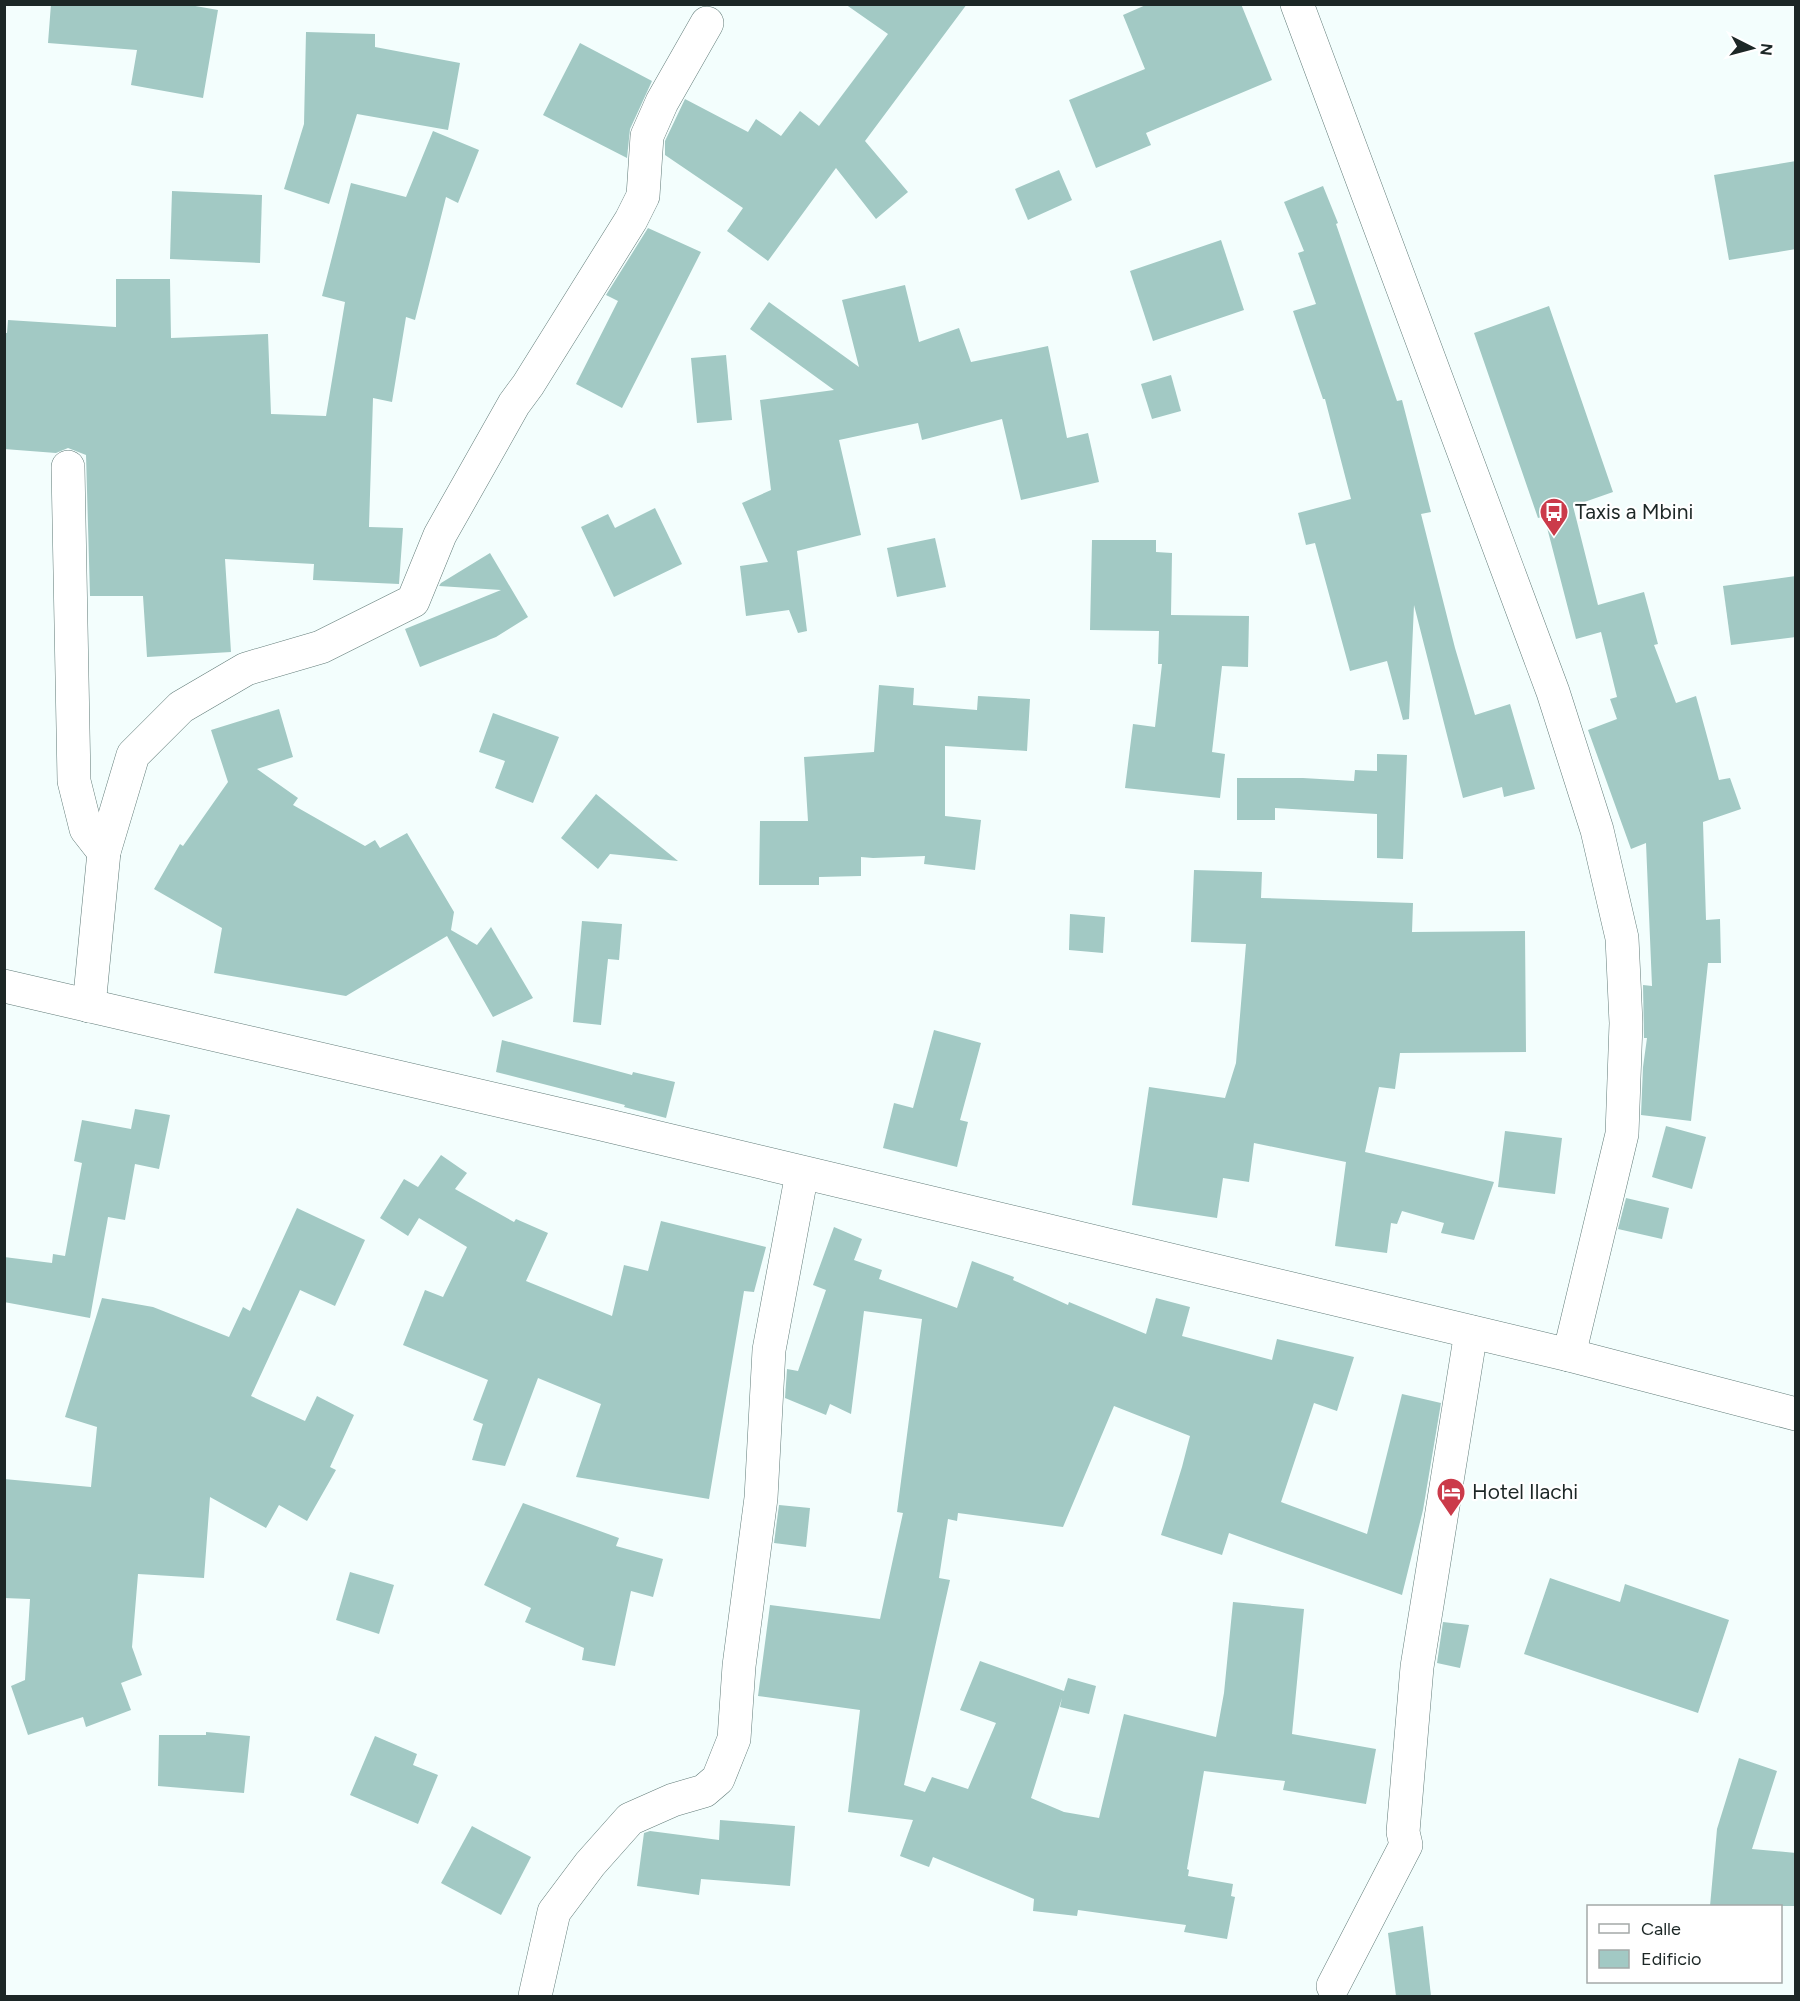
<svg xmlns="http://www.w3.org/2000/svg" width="1800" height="2001" font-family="Figtree,sans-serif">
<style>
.building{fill:#a2c9c4}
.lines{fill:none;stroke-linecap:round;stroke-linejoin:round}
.minor-casing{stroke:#627c79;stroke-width:34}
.major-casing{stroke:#627c79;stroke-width:34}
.minor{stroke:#fff;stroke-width:33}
.major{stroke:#fff;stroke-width:33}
.labels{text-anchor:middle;stroke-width:4.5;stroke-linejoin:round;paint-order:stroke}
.poi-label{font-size:21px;fill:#1c2726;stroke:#fff;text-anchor:start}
</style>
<rect width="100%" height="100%" fill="#f3fefd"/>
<g class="building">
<polygon points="51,4 184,4 218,10 203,98 131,85 137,50 48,43"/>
<polygon points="845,4 967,4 865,141 908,192 876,219 836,168 768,261 727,231 743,208 665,155 665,141 685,99 748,132 756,119 781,136 800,111 819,126 888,34"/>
<polygon points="1148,4 1241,4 1272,80 1146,133 1151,145 1096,168 1069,100 1145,69 1123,15"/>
<polygon points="306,32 375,34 375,47 460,63 448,130 357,114 329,204 284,189 304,124"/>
<polygon points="580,43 652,81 630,129 627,158 543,115"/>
<polygon points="433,131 479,150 458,203 446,197 415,320 406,317 392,402 373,398 369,527 403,528 399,584 313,580 314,564 225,559 231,652 147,657 143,596 90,596 86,455 68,448 56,453 4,449 4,333 7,333 8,320 116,327 116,279 170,279 171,338 268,334 271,414 326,416 345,302 322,296 351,183 406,197"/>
<polygon points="1796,161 1796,249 1729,260 1714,175"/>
<polygon points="1059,170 1072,200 1028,220 1015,189"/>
<polygon points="1323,186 1338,223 1336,224 1397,401 1402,400 1431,512 1421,514 1455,648 1475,715 1510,704 1535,789 1504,797 1502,787 1463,798 1414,605 1409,719 1403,720 1387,661 1350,671 1315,543 1306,545 1298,513 1351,499 1325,399 1323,399 1293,311 1316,304 1298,253 1304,251 1284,202"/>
<polygon points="172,191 262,195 260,263 170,259"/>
<polygon points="648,228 701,252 622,408 576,384 618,301 606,295"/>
<polygon points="1221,240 1244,310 1153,341 1130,271"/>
<polygon points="905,285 919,342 959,328 971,362 1048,346 1067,438 1088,433 1099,482 1021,500 1002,419 922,440 918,423 839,440 861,535 797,551 807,631 798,633 789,610 746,616 740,566 768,562 742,503 771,490 760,400 834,390 750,329 769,302 859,367 842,300"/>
<polygon points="1549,306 1613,492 1573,506 1598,605 1644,592 1658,644 1654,645 1676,703 1696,696 1719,780 1730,778 1741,809 1703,822 1706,920 1720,919 1721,963 1708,963 1691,1121 1641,1115 1643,1067 1647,1038 1644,1038 1643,985 1652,986 1646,843 1631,849 1588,730 1617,719 1610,699 1617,697 1601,632 1576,639 1544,516 1538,518 1474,333"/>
<polygon points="726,355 732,420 697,423 691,358"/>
<polygon points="1171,375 1181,411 1152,419 1141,384"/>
<polygon points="655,508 682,564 614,597 581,527 608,514 615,528"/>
<polygon points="935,538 946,587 897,597 887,548"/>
<polygon points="1092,540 1156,540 1156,552 1172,553 1171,615 1249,616 1248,667 1222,666 1212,752 1225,754 1220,798 1125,788 1133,724 1155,727 1162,664 1158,664 1159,631 1090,630"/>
<polygon points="490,553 528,617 496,637 420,667 405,629 501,590 439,586 441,583"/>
<polygon points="1796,576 1796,637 1731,645 1723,586"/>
<polygon points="879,685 914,688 913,705 977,710 978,696 1030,699 1027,751 945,746 945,816 981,820 975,870 924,864 925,856 873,858 861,857 861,876 819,877 819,885 759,885 760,821 808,821 804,757 874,752"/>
<polygon points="279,709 293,757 257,769 298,798 293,805 365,846 375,840 380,848 407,833 454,912 451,930 477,945 491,927 533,998 493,1017 447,936 346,996 214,973 222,928 154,889 180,844 183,846 228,782 211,730"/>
<polygon points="493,713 559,737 533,803 495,788 505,761 479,752"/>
<polygon points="1377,754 1407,755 1403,859 1377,858 1377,814 1275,808 1275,820 1237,820 1237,778 1303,778 1354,781 1355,770 1377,771"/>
<polygon points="596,794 678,861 610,854 598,869 561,838"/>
<polygon points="1194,870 1262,872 1261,898 1413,903 1412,932 1525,931 1526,1052 1400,1053 1395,1089 1379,1087 1365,1152 1494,1182 1474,1240 1441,1233 1444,1223 1402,1211 1397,1224 1391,1223 1387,1253 1335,1246 1346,1162 1254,1143 1249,1182 1223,1178 1217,1218 1132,1205 1149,1087 1225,1098 1236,1063 1246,944 1191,942"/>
<polygon points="1070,914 1105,917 1103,953 1069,950"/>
<polygon points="582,921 622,924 619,960 608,959 601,1025 573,1022"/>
<polygon points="934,1030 981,1043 960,1120 968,1122 957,1167 883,1148 894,1103 913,1108"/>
<polygon points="502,1040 632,1075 633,1072 675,1082 666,1118 624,1107 625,1105 496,1072"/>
<polygon points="135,1109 170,1115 159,1169 135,1164 125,1220 108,1217 90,1318 4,1302 4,1257 52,1263 53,1254 65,1256 82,1163 74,1161 82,1120 131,1129"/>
<polygon points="1666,1126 1706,1137 1692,1189 1652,1177"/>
<polygon points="1505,1131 1562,1138 1555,1194 1498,1187"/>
<polygon points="441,1155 467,1173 455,1189 514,1222 516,1219 548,1233 526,1281 612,1316 624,1265 648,1271 661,1221 766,1247 754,1292 744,1291 709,1499 576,1477 601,1404 538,1378 505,1466 472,1460 483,1424 473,1420 488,1380 403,1345 425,1290 443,1297 467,1247 419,1218 408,1236 380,1218 404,1179 418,1187"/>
<polygon points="1626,1198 1669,1208 1662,1239 1618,1229"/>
<polygon points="297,1208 365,1240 335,1306 300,1290 251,1396 305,1421 317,1396 354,1415 330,1467 336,1470 307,1521 279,1505 266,1528 210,1497 204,1578 138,1574 132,1647 142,1675 121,1683 131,1710 86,1727 83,1717 28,1735 11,1686 25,1680 30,1599 4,1598 4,1479 91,1487 97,1427 65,1417 102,1298 153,1307 229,1337 243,1307 250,1311"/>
<polygon points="834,1227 862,1239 854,1260 882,1270 879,1279 957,1308 972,1261 1014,1277 1013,1280 1068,1305 1069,1302 1146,1334 1156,1298 1190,1307 1182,1336 1272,1360 1277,1339 1354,1357 1337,1411 1314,1403 1281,1502 1367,1534 1402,1394 1441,1403 1423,1510 1402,1595 1229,1533 1222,1555 1161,1535 1182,1467 1190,1436 1114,1406 1063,1527 958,1513 957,1521 948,1519 939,1578 950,1580 904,1785 925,1792 932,1777 968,1789 996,1723 960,1710 980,1661 1064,1691 1068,1678 1096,1686 1089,1714 1060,1707 1062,1698 1031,1798 1064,1812 1099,1818 1124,1714 1216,1737 1224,1693 1233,1602 1304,1609 1292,1734 1376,1749 1366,1804 1283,1790 1285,1781 1204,1771 1187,1869 1189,1870 1188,1876 1233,1884 1231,1896 1235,1897 1227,1939 1184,1932 1186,1925 1078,1910 1077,1916 1033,1911 1034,1899 933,1857 929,1867 900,1856 913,1820 848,1812 860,1710 758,1696 770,1605 880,1619 903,1513 897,1512 922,1319 864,1311 851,1414 830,1404 826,1415 785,1398 787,1369 798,1371 826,1290 813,1285"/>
<polygon points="523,1503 619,1538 616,1546 663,1559 653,1597 631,1591 615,1666 582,1660 584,1648 525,1622 531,1608 484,1585"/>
<polygon points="779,1505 810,1508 806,1547 774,1543"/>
<polygon points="350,1572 394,1585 379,1634 336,1620"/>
<polygon points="1550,1578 1620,1602 1625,1584 1729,1620 1698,1713 1524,1654"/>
<polygon points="1443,1622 1469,1625 1460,1668 1437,1663"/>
<polygon points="206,1732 250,1736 244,1793 158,1786 159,1735 206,1735"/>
<polygon points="375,1736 417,1754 413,1765 438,1775 418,1824 350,1795"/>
<polygon points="1739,1758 1777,1771 1752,1849 1796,1853 1796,1906 1710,1906 1717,1829"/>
<polygon points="720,1820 795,1826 790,1886 701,1879 699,1895 637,1886 644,1833 650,1831 719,1840"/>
<polygon points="472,1826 531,1857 501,1915 441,1883"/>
<polygon points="1423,1926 1431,1996 1396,1996 1388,1933"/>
</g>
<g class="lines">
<g class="minor-casing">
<g id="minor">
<polyline points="1297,4 1553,692 1597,830 1622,938 1626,1023 1622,1134 1569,1355"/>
<polyline points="68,467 74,781 86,829 104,852"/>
<polyline points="89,1006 104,852 133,755 181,707 246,669 321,647 413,601 440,535 514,404 528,385 631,220 643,196 647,136 662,102 707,23"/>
<polyline points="1333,1986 1406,1845 1403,1832 1404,1820 1417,1667 1471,1332"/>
<polyline points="535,1996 554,1912 590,1864 630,1819 673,1800 704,1791 718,1779 734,1739 739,1666 761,1498 769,1350 802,1173"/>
</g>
</g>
<g class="major-casing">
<polyline id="major" points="4,986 601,1124 1569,1355 1796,1414"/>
</g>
<use href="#minor" class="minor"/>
<use href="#major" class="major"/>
</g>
<defs>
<g id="bus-pin" transform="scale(1.5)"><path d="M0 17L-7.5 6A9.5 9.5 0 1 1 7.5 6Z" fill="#cb3b4a" stroke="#fff"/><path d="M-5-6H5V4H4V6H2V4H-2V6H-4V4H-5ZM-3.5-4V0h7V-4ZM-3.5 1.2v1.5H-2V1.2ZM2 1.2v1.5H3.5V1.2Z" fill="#fff"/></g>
<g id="hotel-pin" transform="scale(1.5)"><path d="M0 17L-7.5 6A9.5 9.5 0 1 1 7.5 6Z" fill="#cb3b4a" stroke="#fff"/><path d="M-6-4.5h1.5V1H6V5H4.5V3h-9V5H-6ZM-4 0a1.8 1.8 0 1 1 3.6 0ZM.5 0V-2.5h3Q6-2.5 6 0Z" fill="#fff"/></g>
</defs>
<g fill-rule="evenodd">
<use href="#bus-pin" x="1554" y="512"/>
<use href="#hotel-pin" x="1451" y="1492"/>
</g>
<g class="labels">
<g class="poi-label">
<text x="1575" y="519">Taxis a Mbini</text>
<text x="1472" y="1499">Hotel Ilachi</text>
</g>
</g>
<rect width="1800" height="2001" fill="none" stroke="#1c2726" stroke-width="12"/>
<rect x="1587" y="1905" width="195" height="78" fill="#ffffff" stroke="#a4a9a8" stroke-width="1.5"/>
<rect x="1599" y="1924" width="30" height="9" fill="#ffffff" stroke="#a4a9a8" stroke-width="1.5"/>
<text x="1641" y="1935" font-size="18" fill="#1c2726">Calle</text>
<rect x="1599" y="1950" width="30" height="18" fill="#a2c9c4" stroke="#a4a9a8" stroke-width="1.5"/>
<text x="1641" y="1965" font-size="18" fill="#1c2726">Edificio</text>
<g transform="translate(1752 48) rotate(96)" stroke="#ffffff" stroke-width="4.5" paint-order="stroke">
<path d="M0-4.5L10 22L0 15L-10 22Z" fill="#1c2726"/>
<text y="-9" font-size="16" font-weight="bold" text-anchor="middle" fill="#1c2726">N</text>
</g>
</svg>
